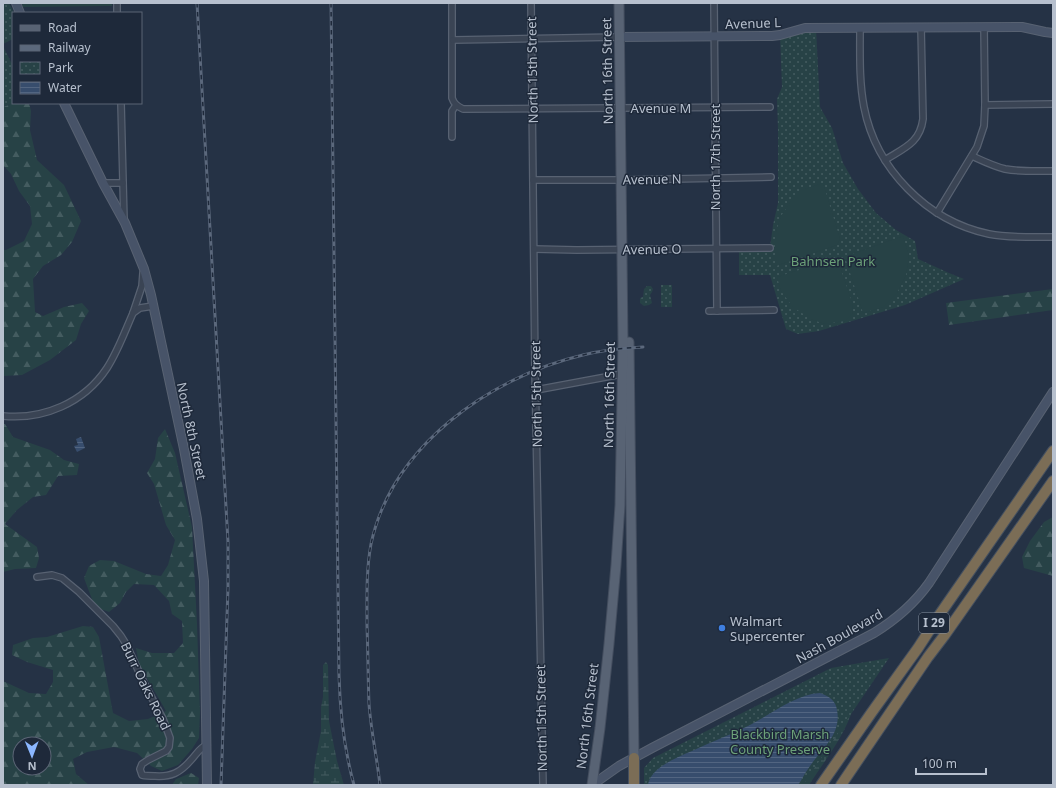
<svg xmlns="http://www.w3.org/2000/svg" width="1056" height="788" font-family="'Noto Sans',sans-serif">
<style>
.forest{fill:url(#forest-firs);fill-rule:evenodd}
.wetland{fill:url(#wetland-marsh)}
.park{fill:url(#park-dots)}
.pitch{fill:#274246}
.water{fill:url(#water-rules)}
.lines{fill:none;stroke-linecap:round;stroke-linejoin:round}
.street-casing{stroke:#586272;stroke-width:8}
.secondary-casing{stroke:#586272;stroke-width:10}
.primary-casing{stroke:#434d5e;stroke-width:11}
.highway-casing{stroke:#444f5f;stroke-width:12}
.street{stroke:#3a4454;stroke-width:5.5}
.secondary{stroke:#475368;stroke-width:8}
.primary{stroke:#586374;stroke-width:9}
.highway{stroke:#7b6d56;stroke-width:10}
.rail-casing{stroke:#5b687c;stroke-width:3}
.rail{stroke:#1e293a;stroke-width:1.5;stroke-dasharray:4.5;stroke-linecap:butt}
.shop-dot{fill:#3f7fe0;stroke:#1e293a;stroke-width:1.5}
.labels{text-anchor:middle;stroke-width:3;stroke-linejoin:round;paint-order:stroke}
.shield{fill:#1e293a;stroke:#8993a2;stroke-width:1}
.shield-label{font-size:12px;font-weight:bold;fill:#b7c0ce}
.street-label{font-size:13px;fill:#b7c0ce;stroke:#1e293a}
.park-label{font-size:13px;fill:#6ca179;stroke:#1e293a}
.poi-label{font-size:13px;fill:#b7c0ce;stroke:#1e293a;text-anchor:start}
</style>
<defs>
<pattern id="forest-firs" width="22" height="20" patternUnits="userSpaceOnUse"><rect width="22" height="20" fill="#274246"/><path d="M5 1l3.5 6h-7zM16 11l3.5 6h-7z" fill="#445c60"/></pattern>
<pattern id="wetland-marsh" width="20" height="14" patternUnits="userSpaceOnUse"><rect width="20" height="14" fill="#274246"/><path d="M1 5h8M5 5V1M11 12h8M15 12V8" fill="none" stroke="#445c60"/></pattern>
<pattern id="park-dots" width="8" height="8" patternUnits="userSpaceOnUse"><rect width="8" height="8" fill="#274246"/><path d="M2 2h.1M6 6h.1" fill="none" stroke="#445c60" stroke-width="1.8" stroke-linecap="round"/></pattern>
<pattern id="water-rules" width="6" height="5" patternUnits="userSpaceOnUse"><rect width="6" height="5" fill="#374d6d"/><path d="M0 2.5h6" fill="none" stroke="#526581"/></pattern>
</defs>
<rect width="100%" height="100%" fill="#253245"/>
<g class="forest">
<polygon points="13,103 29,103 31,111 30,130 37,160 64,185 81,221 72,242 61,255 43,266 33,279 35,312 43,316 64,307 82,303 89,311 81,324 76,340 50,360 22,375 3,376 3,250 6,250 24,241 32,224 30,206 19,191 11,174 3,165 3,107"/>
<polygon points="1053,289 1053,310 949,325 946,303"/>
<polygon points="3,424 5,424 13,437 50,450 64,460 79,464 77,475 58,476 46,495 33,497 17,510 5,524 37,547 39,558 36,568 15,569 3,572"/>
<path d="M165,429l10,24 17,74 5,97 3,88 -1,26 -7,11 -14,16 -16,6 -11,-5 -14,-13 -23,-6 -27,5 -14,7 3,15 13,11h-86v-104l26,12 17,1 7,-12v-12l-26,-8 -15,-7 1,-10 20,-7 14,-1 36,-11 10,1 6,10 14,76 16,8 19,-2 18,-8 -27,-47 -3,-16 16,5h22l9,-10 -1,-22 -10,-7 -3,-13 -15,-16 -20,-1 -8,8 -6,11 -11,9 -14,-5 -5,-13 -6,-16 5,-12 11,-6 14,1 32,13 15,2 7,-11 7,-25 -9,-15 -12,-41 -7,-11 8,-14 3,-21zM20,744h24v24h-24z"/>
<polygon points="1053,517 1053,576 1024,568 1022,557 1030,541 1044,522"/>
<polygon points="191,773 199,778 198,785 172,785 176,779"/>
</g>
<g class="wetland">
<polygon points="326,662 328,665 329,721 337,761 344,785 313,785 315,762 321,731 321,707 323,697 323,665"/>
<path d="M853,708c-8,28 -28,52 -44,77h-11z"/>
</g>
<g class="park">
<polygon points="3,3 9,3 14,13 13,13 13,39 3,44"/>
<polygon points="816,28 820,107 832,128 843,163 858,189 876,213 896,230 915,241 918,259 949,273 964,279 905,305 819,331 798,334 786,329 770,275 739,275 739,248 770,248 773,225 778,203 778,130 777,99 782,87 780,35"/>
<polygon points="3,46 13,66 13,103 3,107"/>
<rect x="661" y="285" width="11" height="22"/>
<polygon points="647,286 651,286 653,289 652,292 650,295 652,303 649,305 644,306 640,303 640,298 643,297 644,289"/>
<polygon points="889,658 803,785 644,785 644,768 653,758 831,668"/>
</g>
<g class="pitch">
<polygon points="21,3 112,3 112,6 23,7"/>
<polygon points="823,183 840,239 837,245 776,266 776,232 781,216 790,203 805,189"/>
<polygon points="903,236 909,256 906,275 897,293 883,307 863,313 846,260 849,255"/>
<polygon points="834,259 838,261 853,305 852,314 845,321 824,324 811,319 793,307 781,291 777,277"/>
</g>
<g class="water">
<polygon points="81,437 85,448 77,452 74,446 78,445 76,439"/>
<path d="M820,693c9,3 16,8 17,17 5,25 -17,40 -29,59 -4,5 -6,11 -10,16h-150c1,-8 8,-15 14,-19 9,-6 20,-11 30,-15 19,-9 38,-16 56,-25 22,-11 48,-32 72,-33z"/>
</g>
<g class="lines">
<g class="street-casing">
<g id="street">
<polyline points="117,3 117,13"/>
<path d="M452,3v95c2,6 5,8 11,11l307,-2"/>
<polyline points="531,3 535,370 543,785"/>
<polyline points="714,3 717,311"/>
<path d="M860,28c0,26 -1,53 4,79 12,62 63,114 125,127 21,4 43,3 64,3"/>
<polyline points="453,40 619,37"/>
<polyline points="121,103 124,221"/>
<polyline points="985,105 1053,104"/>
<polyline points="452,137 452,111 456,105"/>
<path d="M972,156c11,5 21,10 33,13 16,3 32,2 48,2"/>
<path d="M885,160c19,-12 35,-17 38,-41l-2,-92"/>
<polyline points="533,180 621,180 771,177"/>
<polyline points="103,183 123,183"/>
<polyline points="937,213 977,147 984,126 985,105 984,27"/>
<polyline points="534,249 577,250 770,248"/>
<polyline points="709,311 774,310"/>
<polyline points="133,313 142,286 143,273"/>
<polyline points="536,390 622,374"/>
<path d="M3,416c40,4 81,-13 104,-48 11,-17 18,-37 26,-55l7,-5 13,-2"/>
<path d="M37,577l15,-2 10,3 17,14 34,34 8,10 5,8 20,43 17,32 7,19 -1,9 -3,4 -18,9 -6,4 -2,5 2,6c4,1 8,1 13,1 16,1 25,-3 36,-16 5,-5 9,-13 16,-15"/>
</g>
</g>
<g class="secondary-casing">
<g id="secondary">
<polyline points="16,3 20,13"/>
<polyline points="619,37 772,36 780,35 805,28 1022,27 1045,32 1053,33"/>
<polyline points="64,103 103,183 125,223 144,269 151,295 184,449 197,519 204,581 207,785"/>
<path d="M592,785l27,-19 33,-18 222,-115c21,-13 40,-29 55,-50l124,-191"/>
</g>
</g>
<g class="primary-casing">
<g id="primary">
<polyline points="629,342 634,758"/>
<polyline points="592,785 600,728 609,644 616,565 620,505 623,342 619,3"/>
</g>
</g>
<g class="highway-casing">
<g id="highway">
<polyline points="634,785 634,758"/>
<polyline points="821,785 872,712 918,648 940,614 1053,451"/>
<polyline points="841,785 928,657 944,636 1053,481"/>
</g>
</g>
<use href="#street" class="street"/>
<use href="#secondary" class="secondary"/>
<use href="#primary" class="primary"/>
<use href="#highway" class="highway"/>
<g class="rail-casing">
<g id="rail">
<polyline points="197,3 228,542 228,588 221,785"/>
<path d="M331,3l8,672c1,38 5,74 15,110"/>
<path d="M380,785c-3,-27 -9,-54 -11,-81 -1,-26 -1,-52 -2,-78 0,-28 -1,-55 4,-82 21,-98 119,-167 212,-189 20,-5 40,-7 60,-8"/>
</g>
</g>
<use href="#rail" class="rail"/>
</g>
<circle class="shop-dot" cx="722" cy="628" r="4"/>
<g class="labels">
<rect class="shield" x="919" y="613" width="30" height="20" rx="3"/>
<g class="shield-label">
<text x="934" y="627">I 29</text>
</g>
<g class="street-label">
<text transform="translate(753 23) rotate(-2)" y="5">Avenue L</text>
<text transform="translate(532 70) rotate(-91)" y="5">North 15th Street</text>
<text transform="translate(607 71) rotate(-91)" y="5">North 16th Street</text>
<text x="661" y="113">Avenue M</text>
<text transform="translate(715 157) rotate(-90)" y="5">North 17th Street</text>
<text transform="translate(652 179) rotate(-1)" y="5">Avenue N</text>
<text transform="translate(652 249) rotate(-1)" y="5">Avenue O</text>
<text transform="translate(536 394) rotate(-91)" y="5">North 15th Street</text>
<text transform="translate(609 395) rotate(-89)" y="5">North 16th Street</text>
<text transform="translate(192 431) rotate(78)" y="5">North 8th Street</text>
<text transform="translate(839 636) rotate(-29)" y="5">Nash Boulevard</text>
<text transform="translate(146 686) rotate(64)" y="5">Burr Oaks Road</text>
<text transform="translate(587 716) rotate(-83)" y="5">North 16th Street</text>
<text transform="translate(541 718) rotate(-91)" y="5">North 15th Street</text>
</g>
<g class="park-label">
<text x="833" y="266">Bahnsen Park</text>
<text x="780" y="739">Blackbird Marsh<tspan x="780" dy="15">County Preserve</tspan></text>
</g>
<g class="poi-label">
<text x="730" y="626">Walmart<tspan x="730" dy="15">Supercenter</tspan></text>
</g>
</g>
<rect width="1056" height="788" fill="none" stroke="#b7c0ce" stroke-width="8"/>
<rect x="12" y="12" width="130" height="92" fill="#1e293a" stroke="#5b6575"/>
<rect x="20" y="25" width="20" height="6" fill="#586374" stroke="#5b6575"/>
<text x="48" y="32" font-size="12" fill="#b7c0ce">Road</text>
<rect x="20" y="45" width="20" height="6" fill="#5b687c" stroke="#5b6575"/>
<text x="48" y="52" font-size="12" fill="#b7c0ce">Railway</text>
<rect x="20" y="62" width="20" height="12" fill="url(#park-dots)" stroke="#5b6575"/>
<text x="48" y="72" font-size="12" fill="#b7c0ce">Park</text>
<rect x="20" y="82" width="20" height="12" fill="url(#water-rules)" stroke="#5b6575"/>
<text x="48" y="92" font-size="12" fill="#b7c0ce">Water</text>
<g transform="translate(32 756) rotate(179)"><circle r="19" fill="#1e293a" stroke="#5b6575"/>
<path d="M0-3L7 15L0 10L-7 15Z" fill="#8bb7ff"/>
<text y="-6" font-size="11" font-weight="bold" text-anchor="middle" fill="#b7c0ce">N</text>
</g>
<path d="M916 768v6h70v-6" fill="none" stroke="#b7c0ce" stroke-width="2"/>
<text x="922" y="768" font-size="12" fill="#b7c0ce" stroke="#1e293a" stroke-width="3" paint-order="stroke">100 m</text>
</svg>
